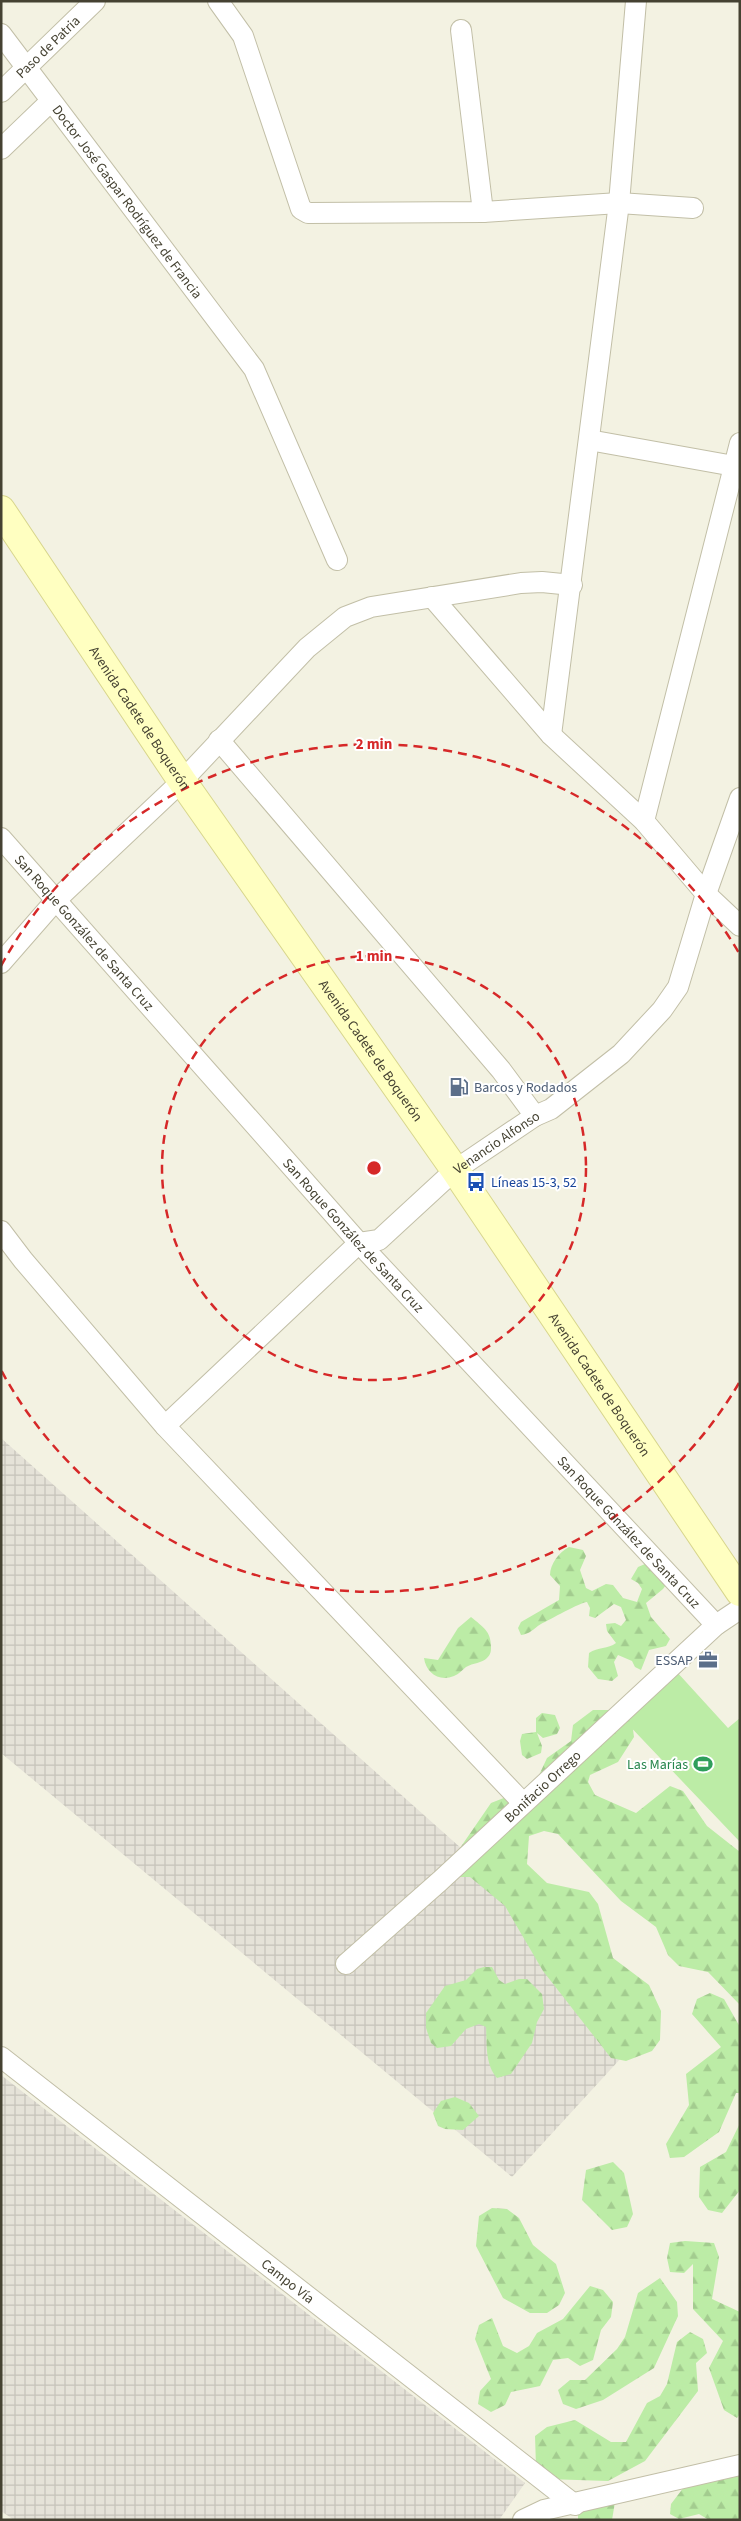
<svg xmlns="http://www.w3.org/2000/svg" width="741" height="2521" font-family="'Source Sans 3',sans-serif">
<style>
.industrial{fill:url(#industrial-grid)}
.green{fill:#bceca6}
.forest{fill:url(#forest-firs)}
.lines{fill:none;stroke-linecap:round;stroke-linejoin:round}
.minor-casing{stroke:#c2bfa7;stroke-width:22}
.secondary-casing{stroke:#d8d68d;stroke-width:30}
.minor{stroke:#fff;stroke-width:20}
.secondary{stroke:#ffffc1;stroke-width:28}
.ring{fill:none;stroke:#d62828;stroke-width:2.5;stroke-dasharray:9 6}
.labels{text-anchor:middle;stroke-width:4;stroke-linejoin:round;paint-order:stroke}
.street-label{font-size:14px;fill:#454232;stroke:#fff}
.service-label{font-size:14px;fill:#4e5e75;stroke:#fff;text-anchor:start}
.transit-label{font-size:14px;fill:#164399;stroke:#fff;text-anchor:start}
.leisure-label{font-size:14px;fill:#27864d;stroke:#fff;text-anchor:end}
.centre{fill:#d62828;stroke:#fff;stroke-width:2.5}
.ring-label{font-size:15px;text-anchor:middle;font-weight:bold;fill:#d62828;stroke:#fff;stroke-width:4;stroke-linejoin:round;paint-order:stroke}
</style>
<defs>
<pattern id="industrial-grid" width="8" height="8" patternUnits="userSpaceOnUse" patternTransform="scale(1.25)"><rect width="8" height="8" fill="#e5e2d8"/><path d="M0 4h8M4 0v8" fill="none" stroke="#c6c3ba"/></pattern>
<pattern id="forest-firs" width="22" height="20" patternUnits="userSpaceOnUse" patternTransform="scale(1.25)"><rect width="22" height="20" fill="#bceca6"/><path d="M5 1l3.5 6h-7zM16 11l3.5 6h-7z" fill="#a3cc8f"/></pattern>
</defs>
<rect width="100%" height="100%" fill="#f3f2e2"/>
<g class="industrial">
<polygon points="1,1438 655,2021 512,2177 1,1753"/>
<polygon points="1,2075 525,2483 499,2520 14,2520 1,2511"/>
</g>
<polygon class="green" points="676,1671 728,1728 740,1718 740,1842 623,1719"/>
<g class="forest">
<path d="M569,1547l14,3 3,6 -6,14 6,18 6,3 14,-7 7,1 10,13 14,4 5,-13 -4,-6 -7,-4 7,-12 14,-6 16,21 -5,7 -17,14 5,14 19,22 -4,7 -17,4 -8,20 -6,-3 -3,-6 -14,-6 -4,7 4,14 -6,5 -14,-2 -10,-12 1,-14c9,-6 19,-4 27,-10l-9,-12 -1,-7 9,-1 6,3 5,-6 -5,-13 -7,-3 -19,14 -6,-2 1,-8 -3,-6c-6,0 -38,18 -46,22 -8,5 -11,10 -20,11l-3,-7 3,-6 38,-22 1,-14 -10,-11c0,-11 9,-23 19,-28z"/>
<path d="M471,1617c12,10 20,14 20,30 0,4 0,7 -4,11 -5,5 -14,5 -21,9 -4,3 -7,7 -12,9 -15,6 -28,-3 -30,-18l14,2 20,-32z"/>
<polygon points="593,1710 622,1710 632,1722 634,1737 618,1762 590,1775 588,1782 595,1795 636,1813 670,1786 683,1791 707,1826 740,1852 740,2005 708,1972 679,1966 668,1955 656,1927 621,1901 558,1834 544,1831 529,1836 527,1864 547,1883 589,1892 598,1904 613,1958 649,1985 661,2011 660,2040 652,2051 626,2061 611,2058 543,1971 505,1906 470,1877 455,1877 449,1864 491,1803 534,1786 547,1758 571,1741 573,1725"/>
<polygon points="542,1713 555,1715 560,1728 557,1734 543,1738 537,1733 542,1746 541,1753 527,1759 522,1755 520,1741 522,1734 536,1732 536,1718"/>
<path d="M484,1967h8l7,13 6,4 14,-5h8l15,15 2,15 -7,13 -5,21 -21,31 -14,4c-12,-14 -10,-34 -11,-51l-7,-3 -13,5 -15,17 -14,2 -6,-5 -5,-15v-15l19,-27 21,-6 11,-11z"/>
<polygon points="710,1993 724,1999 740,2027 740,2093 736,2093 719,2132 684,2157 670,2158 666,2144 689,2105 686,2074 721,2047 692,2014 697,1999"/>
<polygon points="455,2097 469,2103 479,2116 463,2130 445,2129 438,2126 433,2113 441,2101"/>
<polygon points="740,2123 740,2190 722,2213 708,2210 699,2197 700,2167 726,2152"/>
<polygon points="613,2162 624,2173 633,2214 627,2227 612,2230 582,2200 586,2170"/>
<polygon points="492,2208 507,2209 519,2218 533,2245 556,2264 565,2293 559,2305 547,2313 530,2313 503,2298 476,2246 479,2216"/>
<polygon points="685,2241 714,2243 719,2257 712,2299 740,2312 740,2414 737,2418 724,2410 709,2368 723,2341 693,2309 693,2264 684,2273 670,2272 667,2258 670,2243"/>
<polygon points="660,2278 677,2302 678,2316 654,2368 603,2400 576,2409 563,2404 558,2390 570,2380 585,2380 617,2349 625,2337 638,2293"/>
<polygon points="590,2286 603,2290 613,2302 611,2317 601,2330 593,2360 580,2366 568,2358 553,2360 540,2386 511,2392 505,2405 491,2412 478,2404 480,2391 491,2379 475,2339 479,2325 492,2318 503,2346 517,2353 529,2346 537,2333 563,2319"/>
<polygon points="690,2332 703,2339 707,2353 696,2363 698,2391 645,2461 608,2481 546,2479 536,2466 535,2436 547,2427 575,2420 611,2442 626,2442 647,2403 660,2396 667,2384 677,2342"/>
<polygon points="740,2476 740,2520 709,2520 699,2514 679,2519 670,2514 671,2504 684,2487"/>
<polygon points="615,2502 612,2520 578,2520 578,2512"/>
</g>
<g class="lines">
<g class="minor-casing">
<g id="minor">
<polyline points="218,1 243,36 299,203 301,209 308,213 483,212 619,203 693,208"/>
<polyline points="461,30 483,212"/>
<path id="s1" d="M1,34l253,335 83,191"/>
<path id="s2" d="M1,92l94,-91"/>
<polyline points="1,149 51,101"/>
<polyline points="589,440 734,466"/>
<polyline points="432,597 551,735 644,821 706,894 740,926"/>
<polyline points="551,735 619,203 636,1"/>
<polyline points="219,740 501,1070 535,1116"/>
<polyline points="644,821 740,443"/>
<path id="s3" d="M1,838l358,405 357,382"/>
<polyline points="1,963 56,900 182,781 307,648 345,617 371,607 521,583 542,582 572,585"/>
<polyline points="1,1231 23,1260 165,1426 523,1803"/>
<path id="s4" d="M165,1426l194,-183 20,-3 76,-70 80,-54 16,-7 70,-55 41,-44 16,-23 28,-93 34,-96"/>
<path id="s5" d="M346,1964l94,-83 276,-256 24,-16"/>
<path id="s6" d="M1,2057l574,448"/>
<polyline points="523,2520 544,2510 740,2465"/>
</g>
</g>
<g class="secondary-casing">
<g id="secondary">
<path id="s7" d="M1,510l181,271 273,389 285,422"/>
</g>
</g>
<use href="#minor" class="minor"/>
<use href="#secondary" class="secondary"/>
</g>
<g class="ring">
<circle cx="374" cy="1168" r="212"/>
<path d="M739 1383A424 424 0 0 1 1 1370M1 966A424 424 0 0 1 739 953"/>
</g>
<defs>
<g id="fuel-bare" transform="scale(1.5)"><path d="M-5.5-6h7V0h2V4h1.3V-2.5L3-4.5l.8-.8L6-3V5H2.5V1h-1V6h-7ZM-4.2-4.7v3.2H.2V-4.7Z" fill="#5c6f8a" stroke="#fff" stroke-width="2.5" paint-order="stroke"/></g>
<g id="bus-bare" transform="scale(1.5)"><path d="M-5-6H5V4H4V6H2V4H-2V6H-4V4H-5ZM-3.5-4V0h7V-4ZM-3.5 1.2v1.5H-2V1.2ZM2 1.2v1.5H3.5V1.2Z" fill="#1a4fb4" stroke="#fff" stroke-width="2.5" paint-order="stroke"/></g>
<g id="office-bare" transform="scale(1.5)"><path d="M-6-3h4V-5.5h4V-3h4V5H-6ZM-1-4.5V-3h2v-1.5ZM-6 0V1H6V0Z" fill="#5c6f8a" stroke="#fff" stroke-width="2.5" paint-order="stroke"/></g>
<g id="stadium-bare" transform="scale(1.5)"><path d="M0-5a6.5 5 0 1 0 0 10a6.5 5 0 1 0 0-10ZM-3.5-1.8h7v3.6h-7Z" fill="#2e9e5b" stroke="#fff" stroke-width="2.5" paint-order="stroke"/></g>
</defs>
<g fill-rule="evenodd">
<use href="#fuel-bare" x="459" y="1087"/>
<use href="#bus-bare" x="476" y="1182"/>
<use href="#office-bare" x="708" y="1660"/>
<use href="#stadium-bare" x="703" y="1764"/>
</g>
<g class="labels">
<g class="street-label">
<text dy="5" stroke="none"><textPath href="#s2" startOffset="65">Paso de Patria</textPath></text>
<text dy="5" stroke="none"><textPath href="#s1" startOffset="210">Doctor José Gaspar Rodríguez de Francia</textPath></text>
<text dy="5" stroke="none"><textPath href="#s7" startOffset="250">Avenida Cadete de Boquerón</textPath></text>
<text dy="5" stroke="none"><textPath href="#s3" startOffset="126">San Roque González de Santa Cruz</textPath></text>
<text dy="5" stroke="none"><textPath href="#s7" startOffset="655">Avenida Cadete de Boquerón</textPath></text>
<text dy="5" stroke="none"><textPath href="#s4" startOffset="440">Venancio Alfonso</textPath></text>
<text dy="5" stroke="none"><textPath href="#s3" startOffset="531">San Roque González de Santa Cruz</textPath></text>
<text dy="5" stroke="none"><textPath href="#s7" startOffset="1060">Avenida Cadete de Boquerón</textPath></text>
<text dy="5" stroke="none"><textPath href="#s3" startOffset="936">San Roque González de Santa Cruz</textPath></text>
<text dy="5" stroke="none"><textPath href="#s5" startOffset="265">Bonifacio Orrego</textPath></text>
<text dy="5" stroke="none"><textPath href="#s6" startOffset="364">Campo Vía</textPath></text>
</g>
<g class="service-label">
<text x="474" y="1092">Barcos y Rodados</text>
<text x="693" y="1665" text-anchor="end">ESSAP</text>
</g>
<g class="transit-label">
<text x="491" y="1187">Líneas 15-3, 52</text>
</g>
<g class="leisure-label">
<text x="688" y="1769">Las Marías</text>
</g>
</g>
<circle cx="374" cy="1168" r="8" class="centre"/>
<g class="ring-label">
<text x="374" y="749">2 min</text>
<text x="374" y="961">1 min</text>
</g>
<rect width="741" height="2521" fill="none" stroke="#454232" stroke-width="5"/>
</svg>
